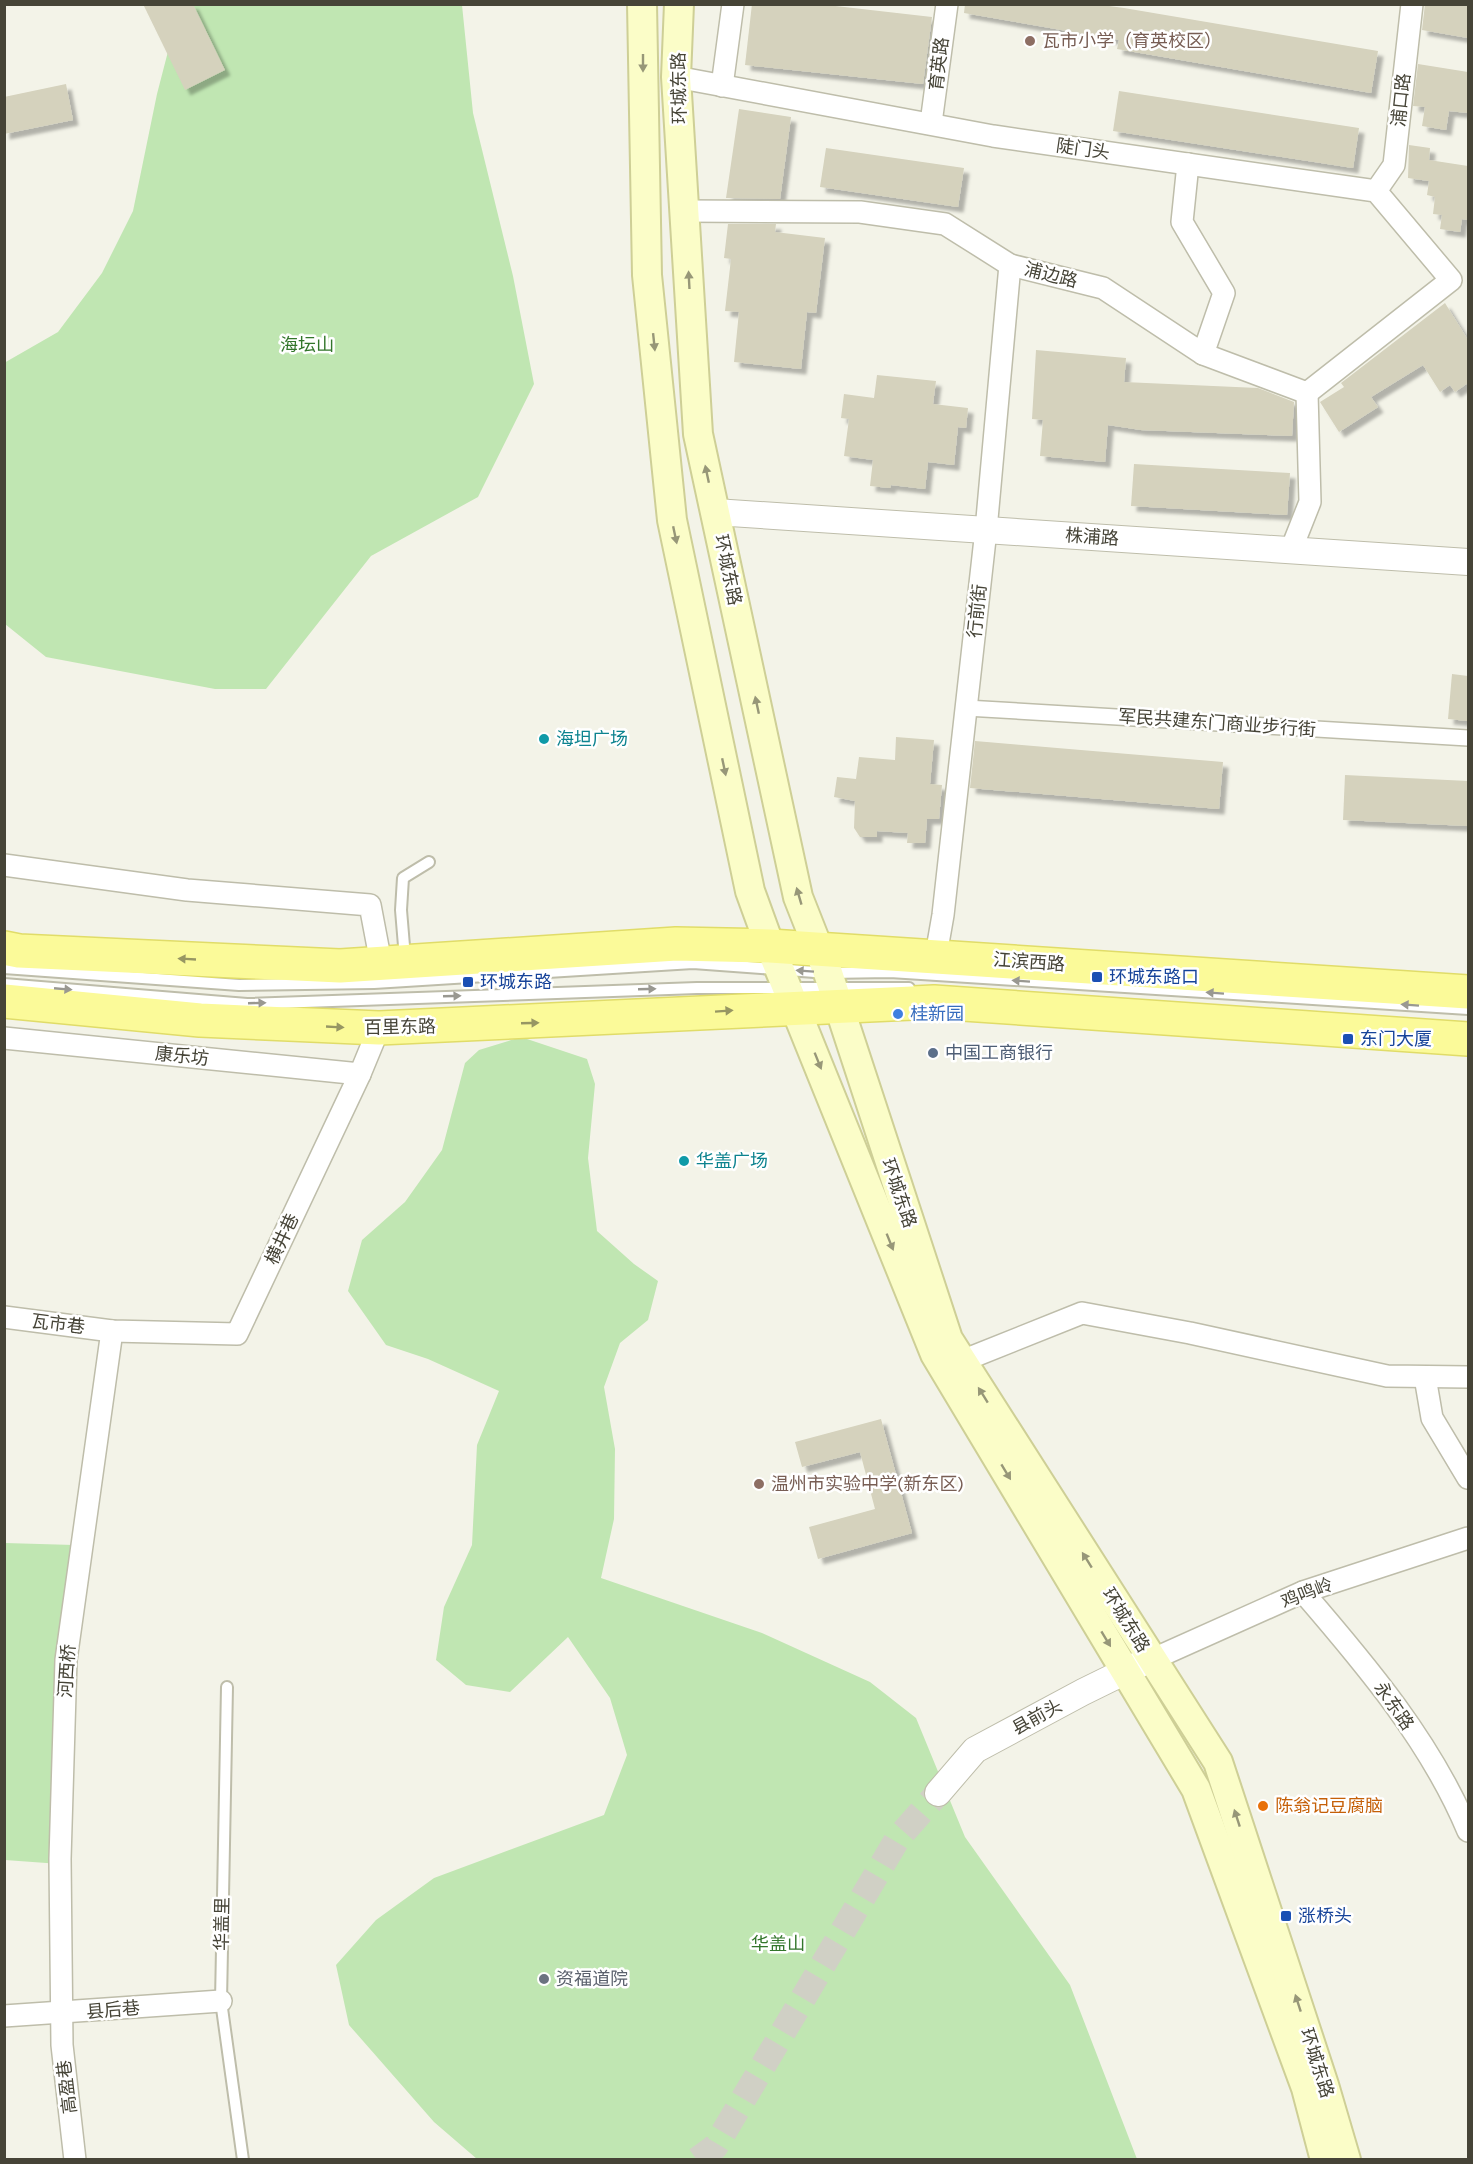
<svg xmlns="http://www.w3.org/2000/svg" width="1473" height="2164" font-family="Karla,'Noto Sans SC',sans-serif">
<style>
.green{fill:#c0e6b2}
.building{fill:#d5d2bd;filter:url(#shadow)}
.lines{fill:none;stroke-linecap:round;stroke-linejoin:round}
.tertiary-tunnel{stroke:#d0d0c5;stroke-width:26;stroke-dasharray:26 13;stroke-linecap:butt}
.service-casing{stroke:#bebdaa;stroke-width:14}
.pedestrian-casing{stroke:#bebdaa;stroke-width:18}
.minor-casing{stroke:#bebdaa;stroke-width:24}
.tertiary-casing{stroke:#bebdaa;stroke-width:28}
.secondary-casing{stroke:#cecf96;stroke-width:32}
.primary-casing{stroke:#e0dc69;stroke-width:36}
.service{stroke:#fff;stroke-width:10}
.pedestrian{stroke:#fff;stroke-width:15}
.minor{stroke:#fff;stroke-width:21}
.tertiary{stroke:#fff;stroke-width:26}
.secondary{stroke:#fbfdc8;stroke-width:28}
.primary{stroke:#fbfa99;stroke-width:33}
.oneway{fill:#979778}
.oneway2{fill:#979663}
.oneway3{fill:#999891}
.education-dot{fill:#8d6e63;stroke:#fff;stroke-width:2}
.culture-dot{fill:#0f9aa8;stroke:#fff;stroke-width:2}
.transit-dot{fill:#1a4fb4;stroke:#fff;stroke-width:2}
.shop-dot{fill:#3f7fe0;stroke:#fff;stroke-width:2}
.service-dot{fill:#5c6f8a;stroke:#fff;stroke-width:2}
.food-dot{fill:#e8710a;stroke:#fff;stroke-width:2}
.worship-dot{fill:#6b7280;stroke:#fff;stroke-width:2}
.labels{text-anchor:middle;stroke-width:5;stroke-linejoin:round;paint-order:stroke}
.education-label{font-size:18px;fill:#785e54;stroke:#fff;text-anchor:start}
.street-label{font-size:18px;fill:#464437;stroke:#fff}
.park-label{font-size:18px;fill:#33762b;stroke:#fff}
.culture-label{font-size:18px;fill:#0d838f;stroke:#fff;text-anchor:start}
.transit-label{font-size:18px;fill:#164399;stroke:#fff;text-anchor:start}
.shop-label{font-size:18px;fill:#366cbe;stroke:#fff;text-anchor:start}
.service-label{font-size:18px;fill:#4e5e75;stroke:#fff;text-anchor:start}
.food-label{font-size:18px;fill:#c56008;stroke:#fff;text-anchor:start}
.worship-label{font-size:18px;fill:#5b616d;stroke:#fff;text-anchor:start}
</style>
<defs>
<filter id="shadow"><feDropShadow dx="5.5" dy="5.5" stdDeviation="1.5" flood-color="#0004"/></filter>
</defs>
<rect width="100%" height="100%" fill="#f3f3e8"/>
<g class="green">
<polygon points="180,5 462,5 473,113 513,276 534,384 478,497 371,556 266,689 215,689 46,657 5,624 4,363 58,332 102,273 133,211 157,94"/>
<polygon points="521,1037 587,1059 595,1084 588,1158 597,1231 634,1264 658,1281 648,1320 620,1343 604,1387 615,1449 614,1519 601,1578 762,1633 870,1682 916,1718 965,1837 1070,1985 1137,2159 477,2159 434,2122 349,2025 336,1965 376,1920 434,1878 604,1815 627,1755 610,1698 568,1637 510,1692 466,1685 436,1660 444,1607 472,1545 477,1445 499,1391 428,1359 386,1345 348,1291 362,1240 405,1202 442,1150 465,1063 479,1050"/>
<polygon points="5,1543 74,1545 60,1864 5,1860"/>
</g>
<g class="building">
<polygon points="143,4 193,4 225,70 185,90"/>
<polygon points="752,4 818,4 932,17 923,84 745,65"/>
<polygon points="965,4 1094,4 1124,8 1378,51 1371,93 1117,49 1119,40 964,13"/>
<polygon points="1425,4 1468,4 1468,38 1422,30"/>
<polygon points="1418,64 1468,72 1468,113 1449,111 1446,130 1422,126 1425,107 1413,106"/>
<polygon points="66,84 73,120 4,134 4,97"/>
<polygon points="1119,91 1359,128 1353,168 1113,131"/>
<polygon points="739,109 791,117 780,199 726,198"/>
<polygon points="1409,145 1430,148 1429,160 1468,166 1468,220 1462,219 1460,232 1440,229 1442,215 1433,214 1435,197 1427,195 1429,181 1408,178"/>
<polygon points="826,148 964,168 958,207 820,187"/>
<polygon points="728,224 776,224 775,232 825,238 816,313 807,312 801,369 734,362 739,312 725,311 731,259 724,258"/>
<polygon points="1445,303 1468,340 1468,383 1455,392 1450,385 1440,392 1423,365 1371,397 1378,407 1339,432 1320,402 1344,387 1341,383"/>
<polygon points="1036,350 1126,358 1124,382 1258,388 1294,402 1292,436 1141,430 1108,425 1105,462 1040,456 1043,420 1032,419"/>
<polygon points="877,375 936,381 933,404 968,408 966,428 958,427 954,465 928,462 925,489 891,485 890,488 870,486 873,460 844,456 849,419 841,418 844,394 874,398"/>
<polygon points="1134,464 1290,473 1287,515 1131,506"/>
<polygon points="1452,674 1468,676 1468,721 1448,719"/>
<polygon points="896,737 934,740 930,784 942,785 939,819 927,819 925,843 907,843 908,833 877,831 877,837 860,837 854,828 855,801 834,797 837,777 856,779 859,757 895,760"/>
<polygon points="975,741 1223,762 1219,809 970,788"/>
<polygon points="1345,775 1468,781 1468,826 1343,820"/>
<polygon points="881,1419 912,1533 818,1559 809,1527 875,1509 860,1452 802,1467 795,1442"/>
</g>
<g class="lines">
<polyline class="tertiary-tunnel" points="697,2160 715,2147 898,1838 938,1793"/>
<g class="service-casing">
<g id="service">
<polyline points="405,958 401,910 403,878 429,862"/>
<polyline points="4,968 239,985 374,983 693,963 828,973 890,972 1468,1009"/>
<polyline points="4,984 247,1004 697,988 909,988"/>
<polyline points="227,1687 221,2001 243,2160"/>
</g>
</g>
<g class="pedestrian-casing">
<polyline id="pedestrian" points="966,708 1468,738"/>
</g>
<g class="minor-casing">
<g id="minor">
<polyline points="676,77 993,136 1376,191 1451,280 1307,393 1203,354"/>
<polyline points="722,86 733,4"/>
<polyline points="931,123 947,4"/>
<polyline points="1376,191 1394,165 1412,4"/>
<polyline points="685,211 860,212 945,224 1010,265 1103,288 1203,354 1224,293 1182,222 1188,164"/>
<polyline points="1291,550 1310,502 1307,393"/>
<polyline points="4,865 187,890 370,905 381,963"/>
<polyline points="936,955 943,915 986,530 1010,265"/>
<polyline points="4,1038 360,1074"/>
<polyline points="4,1317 112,1331 237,1334 360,1074 379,1028"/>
<polyline points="962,1361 1082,1313 1190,1333 1387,1376 1468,1377"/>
<polyline points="1425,1377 1432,1418 1468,1478"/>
<path d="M1303,1592c63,73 128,150 165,239"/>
<polyline points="1151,1660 1303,1592 1468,1538"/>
<polyline points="4,2016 221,2001"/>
<polyline points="75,2160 62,2045 60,1859 66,1660 112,1331"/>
</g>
</g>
<g class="tertiary-casing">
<g id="tertiary">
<polyline points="715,512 1468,562"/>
<polyline points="938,1793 975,1750 1083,1692 1142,1663"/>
</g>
</g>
<g class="secondary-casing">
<g id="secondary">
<polyline points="642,4 647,275 672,520 750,891 770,946 935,1354 1196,1789 1306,2088 1325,2160"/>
<polyline points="679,4 676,77 698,434 798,897 828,973 948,1339 1218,1762 1324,2085 1346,2160"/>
</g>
</g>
<g class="primary-casing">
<g id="primary">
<polyline points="4,948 19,951 340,966 676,944 770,946 1468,992"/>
<polyline points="4,1001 200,1020 379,1028 934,1002 1468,1039"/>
</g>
</g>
<use href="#service" class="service"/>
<use href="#pedestrian" class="pedestrian"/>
<use href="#minor" class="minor"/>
<use href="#tertiary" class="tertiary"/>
<use href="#secondary" class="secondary"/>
<use href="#primary" class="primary"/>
</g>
<defs><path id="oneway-solid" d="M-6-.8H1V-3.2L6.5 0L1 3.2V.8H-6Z" transform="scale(1.5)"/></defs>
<g class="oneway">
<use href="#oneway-solid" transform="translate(643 63) rotate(90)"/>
<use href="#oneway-solid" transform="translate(689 280) rotate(-93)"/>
<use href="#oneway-solid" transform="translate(654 342) rotate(84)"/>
<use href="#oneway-solid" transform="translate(707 474) rotate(-102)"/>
<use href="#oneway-solid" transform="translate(675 535) rotate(78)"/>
<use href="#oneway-solid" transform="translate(757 705) rotate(-102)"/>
<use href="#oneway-solid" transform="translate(724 767) rotate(78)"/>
<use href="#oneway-solid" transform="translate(799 896) rotate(-106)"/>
<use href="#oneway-solid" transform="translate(818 1061) rotate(68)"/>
<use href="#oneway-solid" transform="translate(890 1242) rotate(68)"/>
<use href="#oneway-solid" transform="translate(983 1395) rotate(-122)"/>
<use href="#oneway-solid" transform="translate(1006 1472) rotate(59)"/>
<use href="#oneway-solid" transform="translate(1087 1560) rotate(-122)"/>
<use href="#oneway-solid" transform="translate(1106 1639) rotate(59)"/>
<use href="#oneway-solid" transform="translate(1237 1818) rotate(-108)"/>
<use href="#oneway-solid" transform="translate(1298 2003) rotate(-108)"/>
</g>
<g class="oneway2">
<use href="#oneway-solid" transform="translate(187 959) rotate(-177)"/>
<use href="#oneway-solid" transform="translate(724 1011) rotate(-4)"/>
<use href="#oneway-solid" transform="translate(530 1023) rotate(-2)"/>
<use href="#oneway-solid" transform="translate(335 1027) rotate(3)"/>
</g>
<g class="oneway3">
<use href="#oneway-solid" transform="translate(805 971) rotate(-176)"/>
<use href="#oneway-solid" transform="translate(1021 981) rotate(-176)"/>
<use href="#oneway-solid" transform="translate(63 989) rotate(5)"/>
<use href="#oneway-solid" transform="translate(647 989) rotate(-2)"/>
<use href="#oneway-solid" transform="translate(1215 993) rotate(-176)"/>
<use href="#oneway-solid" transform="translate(452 996) rotate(-2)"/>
<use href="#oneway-solid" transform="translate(257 1003) rotate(-2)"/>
<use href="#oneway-solid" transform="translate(1410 1005) rotate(-176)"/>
</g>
<g class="education-dot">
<circle cx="1030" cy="41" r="6"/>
<circle cx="759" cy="1484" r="6"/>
</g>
<g class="culture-dot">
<circle cx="544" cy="739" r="6"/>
<circle cx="684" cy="1161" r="6"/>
</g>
<g class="transit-dot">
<rect x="1091" y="971" width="12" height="12" rx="3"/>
<rect x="462" y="976" width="12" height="12" rx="3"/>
<rect x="1342" y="1033" width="12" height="12" rx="3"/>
<rect x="1280" y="1910" width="12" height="12" rx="3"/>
</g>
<circle class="shop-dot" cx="898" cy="1014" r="6"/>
<circle class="service-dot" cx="933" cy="1053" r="6"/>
<circle class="food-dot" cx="1263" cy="1806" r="6"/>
<circle class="worship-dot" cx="544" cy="1979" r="6"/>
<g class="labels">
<g class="education-label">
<text x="1042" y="47">瓦市小学（育英校区）</text>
<text x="771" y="1490">温州市实验中学(新东区)</text>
</g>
<g class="street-label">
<text transform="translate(939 64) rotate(-83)" y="6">育英路</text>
<text transform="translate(679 88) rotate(-91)" y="6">环城东路</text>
<text transform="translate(1401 100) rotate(-84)" y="6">浦口路</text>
<text transform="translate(1083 149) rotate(8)" y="6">陡门头</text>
<text transform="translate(1051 275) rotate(14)" y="6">浦边路</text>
<text transform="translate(1092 537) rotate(4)" y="6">株浦路</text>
<text transform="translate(728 570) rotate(78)" y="6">环城东路</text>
<text transform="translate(977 611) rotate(-84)" y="6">行前街</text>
<text transform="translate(1217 723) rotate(4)" y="6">军民共建东门商业步行街</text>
<text transform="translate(1029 962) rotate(4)" y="6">江滨西路</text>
<text transform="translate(400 1027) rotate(-1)" y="6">百里东路</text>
<text transform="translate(182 1056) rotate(6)" y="6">康乐坊</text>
<text transform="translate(899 1193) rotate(71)" y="6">环城东路</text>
<text transform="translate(282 1239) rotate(-65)" y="6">横井巷</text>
<text transform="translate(58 1324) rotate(7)" y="6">瓦市巷</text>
<text transform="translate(1307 1593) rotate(-21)" y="6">鸡鸣岭</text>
<text transform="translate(1126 1620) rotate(58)" y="6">环城东路</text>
<text transform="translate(67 1671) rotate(-86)" y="6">河西桥</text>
<text transform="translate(1394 1706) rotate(55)" y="6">永东路</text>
<text transform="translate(1037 1717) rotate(-29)" y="6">县前头</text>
<text transform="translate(222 1924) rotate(-89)" y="6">华盖里</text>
<text transform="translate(113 2010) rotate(-5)" y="6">县后巷</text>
<text transform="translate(1317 2063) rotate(72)" y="6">环城东路</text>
<text transform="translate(67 2087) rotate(-97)" y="6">高盈巷</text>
</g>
<g class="park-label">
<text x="307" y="351">海坛山</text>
<text x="778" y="1950">华盖山</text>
</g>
<g class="culture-label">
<text x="556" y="745">海坦广场</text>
<text x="696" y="1167">华盖广场</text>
</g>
<g class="transit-label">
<text x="1109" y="983">环城东路口</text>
<text x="480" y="988">环城东路</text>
<text x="1360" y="1045">东门大厦</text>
<text x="1298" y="1922">涨桥头</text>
</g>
<g class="shop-label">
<text x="910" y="1020">桂新园</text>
</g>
<g class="service-label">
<text x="945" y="1059">中国工商银行</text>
</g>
<g class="food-label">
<text x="1275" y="1812">陈翁记豆腐脑</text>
</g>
<g class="worship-label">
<text x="556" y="1985">资福道院</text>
</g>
</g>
<rect width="1473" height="2164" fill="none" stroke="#464437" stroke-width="12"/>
</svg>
